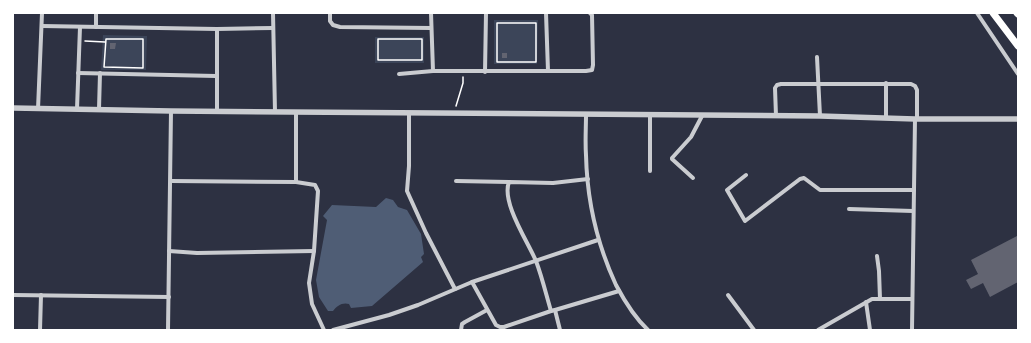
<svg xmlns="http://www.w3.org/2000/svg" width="1031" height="343" font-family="Raleway,sans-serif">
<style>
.green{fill:#3c4559}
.water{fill:#4f5d75}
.building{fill:#626471}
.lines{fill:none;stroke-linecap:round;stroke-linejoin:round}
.path{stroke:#fff;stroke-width:1.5}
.minor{stroke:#caccd0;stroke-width:4}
.tertiary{stroke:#caccd0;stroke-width:5.5}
.primary{stroke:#fff;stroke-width:7}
</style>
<rect width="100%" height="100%" fill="#2d3142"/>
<g class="green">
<polygon points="494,20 538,20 537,64 494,64"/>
<polygon points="103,35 147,36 146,70 101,70"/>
<rect x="375" y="37" width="49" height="26"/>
</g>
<path class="water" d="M386,198l7,2 5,7 9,3 14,24 3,20 -3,3 2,5 -51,44 -21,2 -2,-4c-7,-2 -12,2 -16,7h-5l-9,-14 -3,-17 11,-60 -4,-4 9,-11 44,2z"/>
<g class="building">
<polygon points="110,43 116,43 115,49 110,49"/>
<rect x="502" y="53" width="5" height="5"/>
<polygon points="1017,236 1018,282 990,297 983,283 971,289 966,280 978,274 971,260"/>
</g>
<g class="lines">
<g class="path">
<rect x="497" y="23" width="39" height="39"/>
<polygon points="106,39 143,39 143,68 104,67"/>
<rect x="378" y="39" width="44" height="21"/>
<polyline points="85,41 105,42"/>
<polyline points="456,106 463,83 463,77"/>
</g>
<g class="minor">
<polyline points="273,13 275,112"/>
<polyline points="330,13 330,21 333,25 340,27 431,28"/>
<polyline points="431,13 433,71 586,71 592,70 593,65 592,15 590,13"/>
<polyline points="546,13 548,71"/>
<polyline points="977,13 1018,74"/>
<polyline points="42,26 217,29 273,28"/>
<polyline points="96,27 96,13"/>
<polyline points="217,29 217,111"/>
<polyline points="817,57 820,116"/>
<polyline points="485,72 486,13"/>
<polyline points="78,73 216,76"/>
<polyline points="399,74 433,71"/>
<polyline points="886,83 886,118"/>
<polyline points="38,109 42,13"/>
<polyline points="77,109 80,27"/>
<polyline points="99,109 100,73"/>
<polyline points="296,112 296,182"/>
<polyline points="409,113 409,166 407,191 426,233 455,289"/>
<path d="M586,115c0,13 -1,26 0,40 1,45 11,89 30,130 9,17 18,32 32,45"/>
<polyline points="650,115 650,171"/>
<polyline points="776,116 775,88 777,85 781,84 911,84 915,86 917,90 917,119"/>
<polyline points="746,175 727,190 745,221 800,179 804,178 820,190 914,190"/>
<polyline points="693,178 672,159 672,158 691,137 702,116"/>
<polyline points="171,181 296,182 315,185 318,191 314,251 309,283 312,304 324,330"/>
<polyline points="456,181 509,182"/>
<polyline points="849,209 913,211"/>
<polyline points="169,251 197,253 314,251"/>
<polyline points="877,256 879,271 880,299"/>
<polyline points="472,282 496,325 500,327 504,327 551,311"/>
<polyline points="13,295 169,297"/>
<polyline points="728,295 754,330"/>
<polyline points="866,302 870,330"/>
<polyline points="555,310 619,291"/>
<polyline points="40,330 41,295"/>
<polyline points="168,330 171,111"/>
<polyline points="333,330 389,315 418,305 472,282 598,240"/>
<polyline points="461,330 462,324 465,322 487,310"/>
<path d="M560,330l-5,-20 -4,1c-5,-17 -9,-34 -15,-50 -8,-19 -35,-59 -27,-79l44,1 35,-4"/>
<polyline points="818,330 872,299 912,299"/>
<polyline points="912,330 915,119"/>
</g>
<polyline class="tertiary" points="13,108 171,111 820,116 915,119 1018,119"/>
<g class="primary">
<polyline points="993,13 1018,46"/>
<polyline points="1017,13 1018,14"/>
</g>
</g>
<rect width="1031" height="343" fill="none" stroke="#ffffff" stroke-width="28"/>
</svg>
